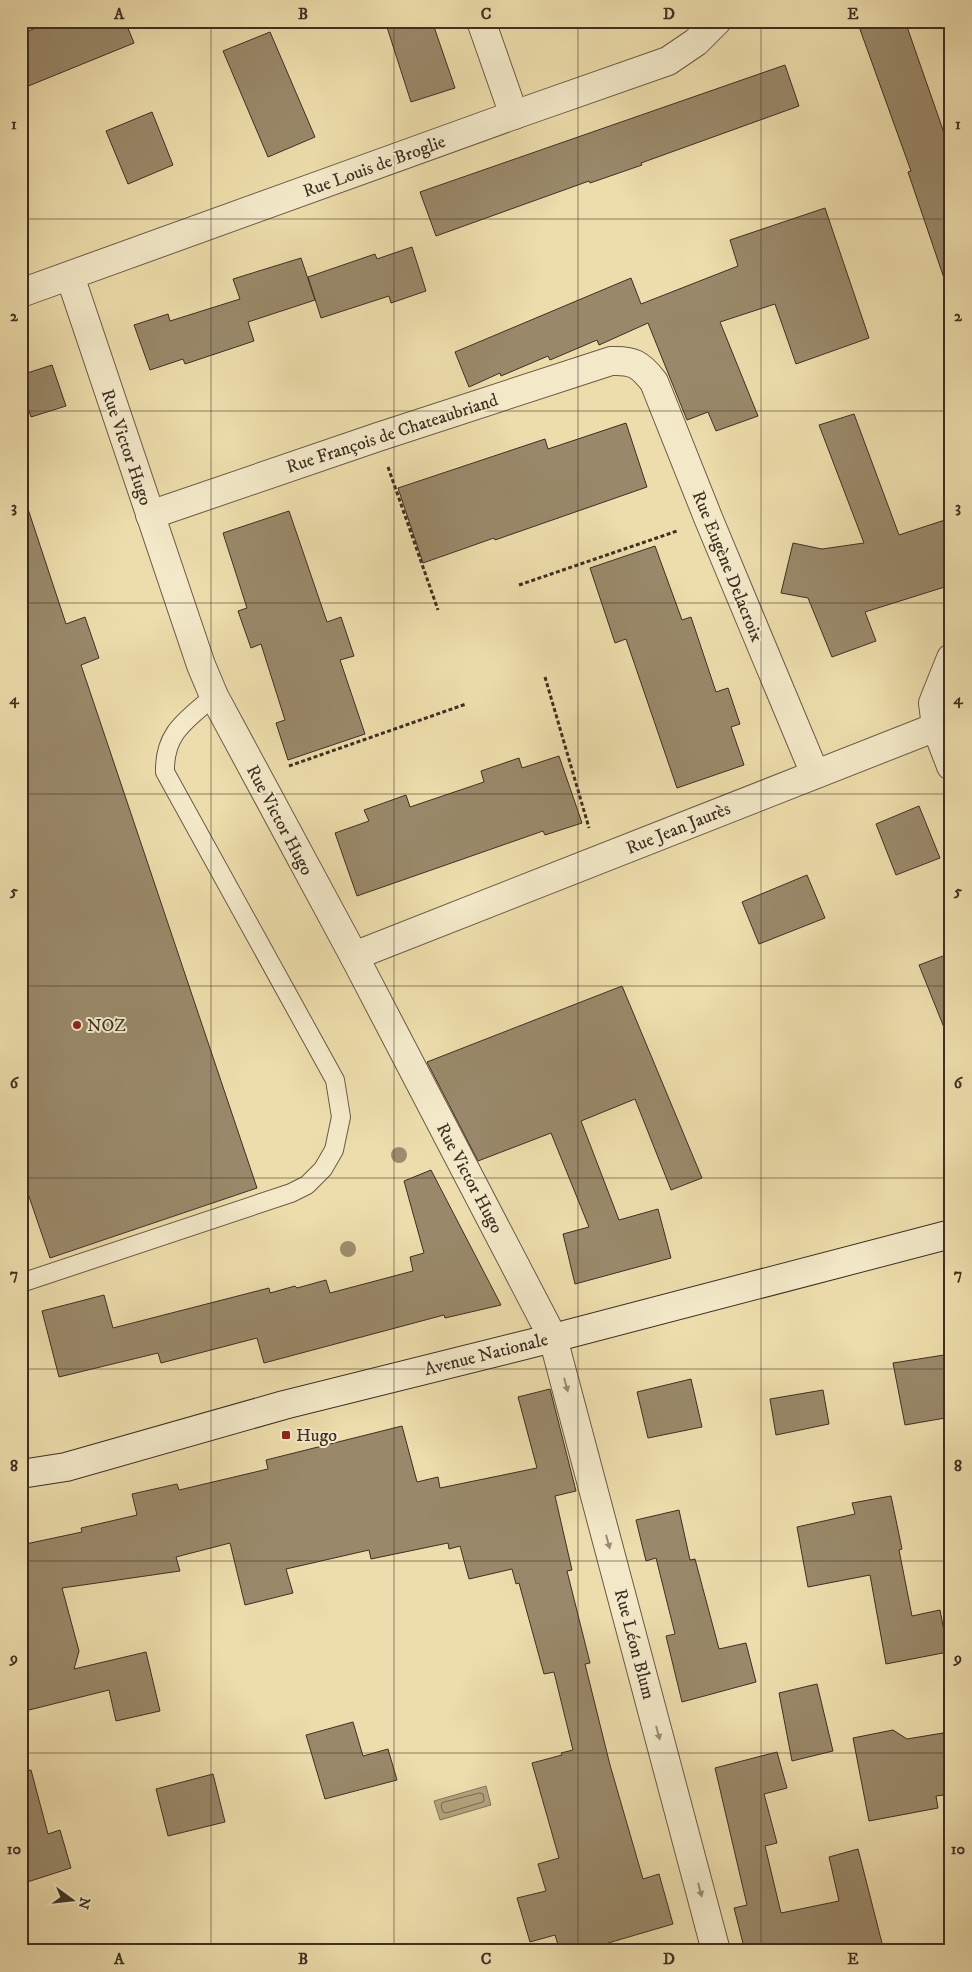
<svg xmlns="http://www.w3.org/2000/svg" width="972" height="1972" font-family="'IM FELL DW Pica',serif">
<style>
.water{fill:#b2a27d;stroke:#847459}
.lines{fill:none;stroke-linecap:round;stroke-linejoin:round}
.shore{stroke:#786850;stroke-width:1}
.building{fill:#99896a;stroke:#3e2f23}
.lane-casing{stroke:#6a5a45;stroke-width:20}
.street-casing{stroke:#6a5a45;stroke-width:30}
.secondary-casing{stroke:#3e2f23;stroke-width:30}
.path{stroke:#3e2f23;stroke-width:3;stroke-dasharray:4 2.5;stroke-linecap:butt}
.lane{stroke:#f3e9c9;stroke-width:18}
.street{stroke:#f3e9c9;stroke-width:28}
.secondary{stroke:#f3e9c9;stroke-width:28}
.tree{fill:#9d8d6d}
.oneway{fill:#988c76}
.grid{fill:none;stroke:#3e2f23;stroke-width:1;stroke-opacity:0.55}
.poi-dot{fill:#8f2418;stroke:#f3e9c9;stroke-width:2}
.labels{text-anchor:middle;stroke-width:4;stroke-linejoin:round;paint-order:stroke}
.street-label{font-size:18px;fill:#3e2f23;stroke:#f3e9c9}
.poi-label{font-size:18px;fill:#3e2f23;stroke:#f3e9c9;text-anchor:start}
.neatline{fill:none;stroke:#3e2f23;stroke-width:2}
.grid-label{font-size:16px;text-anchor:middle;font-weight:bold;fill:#3e2f23}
</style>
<rect width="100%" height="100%" fill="#edddac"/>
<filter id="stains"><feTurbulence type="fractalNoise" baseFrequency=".004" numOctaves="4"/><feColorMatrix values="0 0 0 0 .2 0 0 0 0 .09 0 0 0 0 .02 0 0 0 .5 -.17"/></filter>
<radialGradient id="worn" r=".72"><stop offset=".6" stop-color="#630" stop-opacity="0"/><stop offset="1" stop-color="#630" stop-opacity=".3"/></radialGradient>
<polygon class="water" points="486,1786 491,1805 440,1820 434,1801"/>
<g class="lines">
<polygon class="shore" points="480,1793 483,1794 484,1800 483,1802 446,1813 443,1812 441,1806 442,1803"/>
</g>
<g class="building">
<polygon points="53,21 125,21 134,43 21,89 21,34"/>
<polygon points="385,21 432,21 455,88 411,102"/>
<polygon points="857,21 905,21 951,153 951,283 946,284 908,172 911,171"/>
<polygon points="270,32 315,137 268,157 223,51"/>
<polygon points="785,65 799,106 641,163 642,165 590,183 589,181 436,236 420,192"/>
<polygon points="152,112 173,165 128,184 106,131"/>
<polygon points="825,208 869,338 796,364 775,304 720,322 758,416 716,431 708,412 687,420 648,323 599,345 597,340 550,360 548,356 501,376 500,373 469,387 455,352 631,278 641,304 738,266 730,240"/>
<polygon points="412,247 426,291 391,303 389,296 321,318 308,277 375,254 377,259"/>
<polygon points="301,258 315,300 248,322 254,341 185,364 183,359 150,370 134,325 168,314 170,321 240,299 233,279"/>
<polygon points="52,365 66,406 31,417 21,386 21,375"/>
<polygon points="854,414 899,535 951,518 951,585 865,612 876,641 832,657 808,598 781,593 793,543 822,549 864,543 819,425"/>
<polygon points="626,423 647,487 495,540 494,538 423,563 398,488 545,439 548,449"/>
<polygon points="27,506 66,624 85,617 99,658 81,665 257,1188 50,1258 21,1173 21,507"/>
<polygon points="289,511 327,622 341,617 354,656 340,660 365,734 288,760 276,723 285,720 261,644 251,648 238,611 247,608 223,533"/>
<polygon points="655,546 682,620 691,617 716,692 728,688 740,724 731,727 744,765 677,788 626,639 615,643 590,568"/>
<polygon points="559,756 582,823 545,835 543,831 357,896 335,833 369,821 364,810 406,795 410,807 484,782 481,771 519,758 522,768"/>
<polygon points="919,806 940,858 896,875 876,824"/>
<polygon points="807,875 825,918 759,944 742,902"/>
<polygon points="951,953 951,1040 949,1040 919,965"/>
<polygon points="622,986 702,1178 671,1190 635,1099 581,1121 619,1220 658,1209 671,1258 575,1284 563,1234 589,1227 551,1133 478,1161 427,1062"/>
<polygon points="431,1170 501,1305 445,1318 444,1315 264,1363 257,1338 161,1363 158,1353 59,1377 42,1311 104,1295 113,1328 269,1288 270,1293 295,1286 297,1288 326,1280 330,1293 413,1271 410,1257 424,1253 404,1181"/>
<polygon points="944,1355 951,1394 951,1417 905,1425 893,1363"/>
<polygon points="691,1379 702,1427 648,1438 637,1392"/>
<polygon points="550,1389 576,1491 555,1496 572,1570 567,1571 590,1663 585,1664 610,1765 643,1879 659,1874 673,1924 581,1951 560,1951 555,1935 530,1942 517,1898 546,1891 538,1864 559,1858 532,1763 562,1755 561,1753 573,1750 554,1672 544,1674 519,1583 516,1584 512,1569 469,1579 460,1546 449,1549 448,1543 371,1559 369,1550 286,1569 293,1593 245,1605 230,1543 176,1557 180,1571 62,1588 79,1651 74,1669 146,1652 160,1711 116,1721 109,1690 21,1712 21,1545 82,1532 81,1528 137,1515 132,1494 177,1484 179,1490 268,1469 266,1460 402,1426 417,1482 438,1477 440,1488 537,1468 518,1397"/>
<polygon points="823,1390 829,1424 776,1435 770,1399"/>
<polygon points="891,1496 902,1549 899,1550 912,1616 940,1610 948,1652 886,1664 870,1575 808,1587 797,1527 855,1514 852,1503"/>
<polygon points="679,1510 690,1560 695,1559 719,1649 746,1643 756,1682 682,1702 666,1636 675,1634 656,1558 646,1561 636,1520"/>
<polygon points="817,1684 833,1751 792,1761 779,1693"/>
<polygon points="353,1722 363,1756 388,1749 397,1780 325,1799 306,1735"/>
<polygon points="893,1730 907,1739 943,1733 951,1780 951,1794 936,1796 938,1808 869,1821 853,1738"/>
<polygon points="777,1752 787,1788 764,1794 777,1843 765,1846 781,1913 839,1901 829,1857 858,1849 884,1951 745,1951 734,1908 747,1905 715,1768"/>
<polygon points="31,1770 48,1834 60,1830 71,1868 21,1884 21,1772"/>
<polygon points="213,1774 225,1822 168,1836 156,1789"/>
</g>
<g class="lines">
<g class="lane-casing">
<path id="lane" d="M21,1283l270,-90 16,-8 16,-16 11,-19 7,-33 -6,-37 -170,-308c-1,-40 22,-52 49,-76"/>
</g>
<g class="street-casing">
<g id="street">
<polyline points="481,21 514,115"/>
<polyline points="70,276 201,665 214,696 354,956 553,1338 716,1951"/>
<polyline points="21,293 514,115 668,61 696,42 717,21"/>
<path d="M150,515l228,-78 233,-76c22,-1 29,3 43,21l55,138 106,254"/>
<polyline points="936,727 951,766"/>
<polyline points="354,956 936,727 933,703 951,658"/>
</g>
</g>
<g class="secondary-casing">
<polyline id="secondary" points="21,1474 66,1467 284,1405 553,1338 951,1234"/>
</g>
<g class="path">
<polyline points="388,467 438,610"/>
<polyline points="519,585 677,531"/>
<polyline points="545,677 589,828"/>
<polyline points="289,766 466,704"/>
</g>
<use href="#lane" class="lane"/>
<use href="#street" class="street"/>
<use href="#secondary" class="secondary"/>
</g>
<g class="tree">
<circle cx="399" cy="1155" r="8"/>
<circle cx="348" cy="1249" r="8"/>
</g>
<defs><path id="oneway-solid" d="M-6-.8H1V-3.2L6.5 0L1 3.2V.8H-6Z" transform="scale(1.25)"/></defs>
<g class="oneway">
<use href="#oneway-solid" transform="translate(566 1385) rotate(75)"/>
<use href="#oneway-solid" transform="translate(608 1542) rotate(75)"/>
<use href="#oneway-solid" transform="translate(658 1733) rotate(75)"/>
<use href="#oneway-solid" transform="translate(700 1890) rotate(75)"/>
</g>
<path class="grid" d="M211,21v1930M394,21v1930M578,21v1930M761,21v1930M21,219h930M21,411h930M21,603h930M21,794h930M21,986h930M21,1178h930M21,1369h930M21,1561h930M21,1753h930"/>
<g class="poi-dot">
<circle cx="77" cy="1025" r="5"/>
<rect x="281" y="1430" width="10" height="10" rx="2.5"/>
</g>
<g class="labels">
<g class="street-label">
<text transform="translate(374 166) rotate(-20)" y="6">Rue Louis de Broglie</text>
<text transform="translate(392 433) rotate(-18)" y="6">Rue François de Chateaubriand</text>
<text transform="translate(127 447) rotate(71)" y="6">Rue Victor Hugo</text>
<text transform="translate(728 566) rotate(68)" y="6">Rue Eugène Delacroix</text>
<text transform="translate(280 820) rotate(62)" y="6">Rue Victor Hugo</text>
<text transform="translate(678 828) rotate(-22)" y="6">Rue Jean Jaurès</text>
<text transform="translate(470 1178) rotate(62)" y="6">Rue Victor Hugo</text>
<text transform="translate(486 1354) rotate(-14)" y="6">Avenue Nationale</text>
<text transform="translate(635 1644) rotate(75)" y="6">Rue Léon Blum</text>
</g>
<g class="poi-label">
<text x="87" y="1031">NOZ</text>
<text x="296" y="1441">Hugo</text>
</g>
</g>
<rect width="972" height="1972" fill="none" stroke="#edddac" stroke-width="55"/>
<g transform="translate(72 1900) rotate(105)" stroke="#f3e9c9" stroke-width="4" paint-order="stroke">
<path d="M0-4L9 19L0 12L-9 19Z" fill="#3e2f23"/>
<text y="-8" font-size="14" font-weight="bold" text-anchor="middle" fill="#3e2f23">N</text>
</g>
<rect x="28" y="28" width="916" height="1916" class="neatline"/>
<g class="grid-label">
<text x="119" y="19">A</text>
<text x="303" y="19">B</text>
<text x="486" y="19">C</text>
<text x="669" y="19">D</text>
<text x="853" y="19">E</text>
<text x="14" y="129">1</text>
<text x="958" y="129">1</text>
<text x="14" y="321">2</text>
<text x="958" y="321">2</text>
<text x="14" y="512">3</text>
<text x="958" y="512">3</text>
<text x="14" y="704">4</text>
<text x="958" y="704">4</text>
<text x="14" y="896">5</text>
<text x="958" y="896">5</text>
<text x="14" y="1088">6</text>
<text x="958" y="1088">6</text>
<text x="14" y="1279">7</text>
<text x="958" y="1279">7</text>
<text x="14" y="1471">8</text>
<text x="958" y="1471">8</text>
<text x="14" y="1663">9</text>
<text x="958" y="1663">9</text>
<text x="14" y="1854">10</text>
<text x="958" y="1854">10</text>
<text x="119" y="1964">A</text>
<text x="303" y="1964">B</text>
<text x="486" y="1964">C</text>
<text x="669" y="1964">D</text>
<text x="853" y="1964">E</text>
</g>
<rect width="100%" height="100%" filter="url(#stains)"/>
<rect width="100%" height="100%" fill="url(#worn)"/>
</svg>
